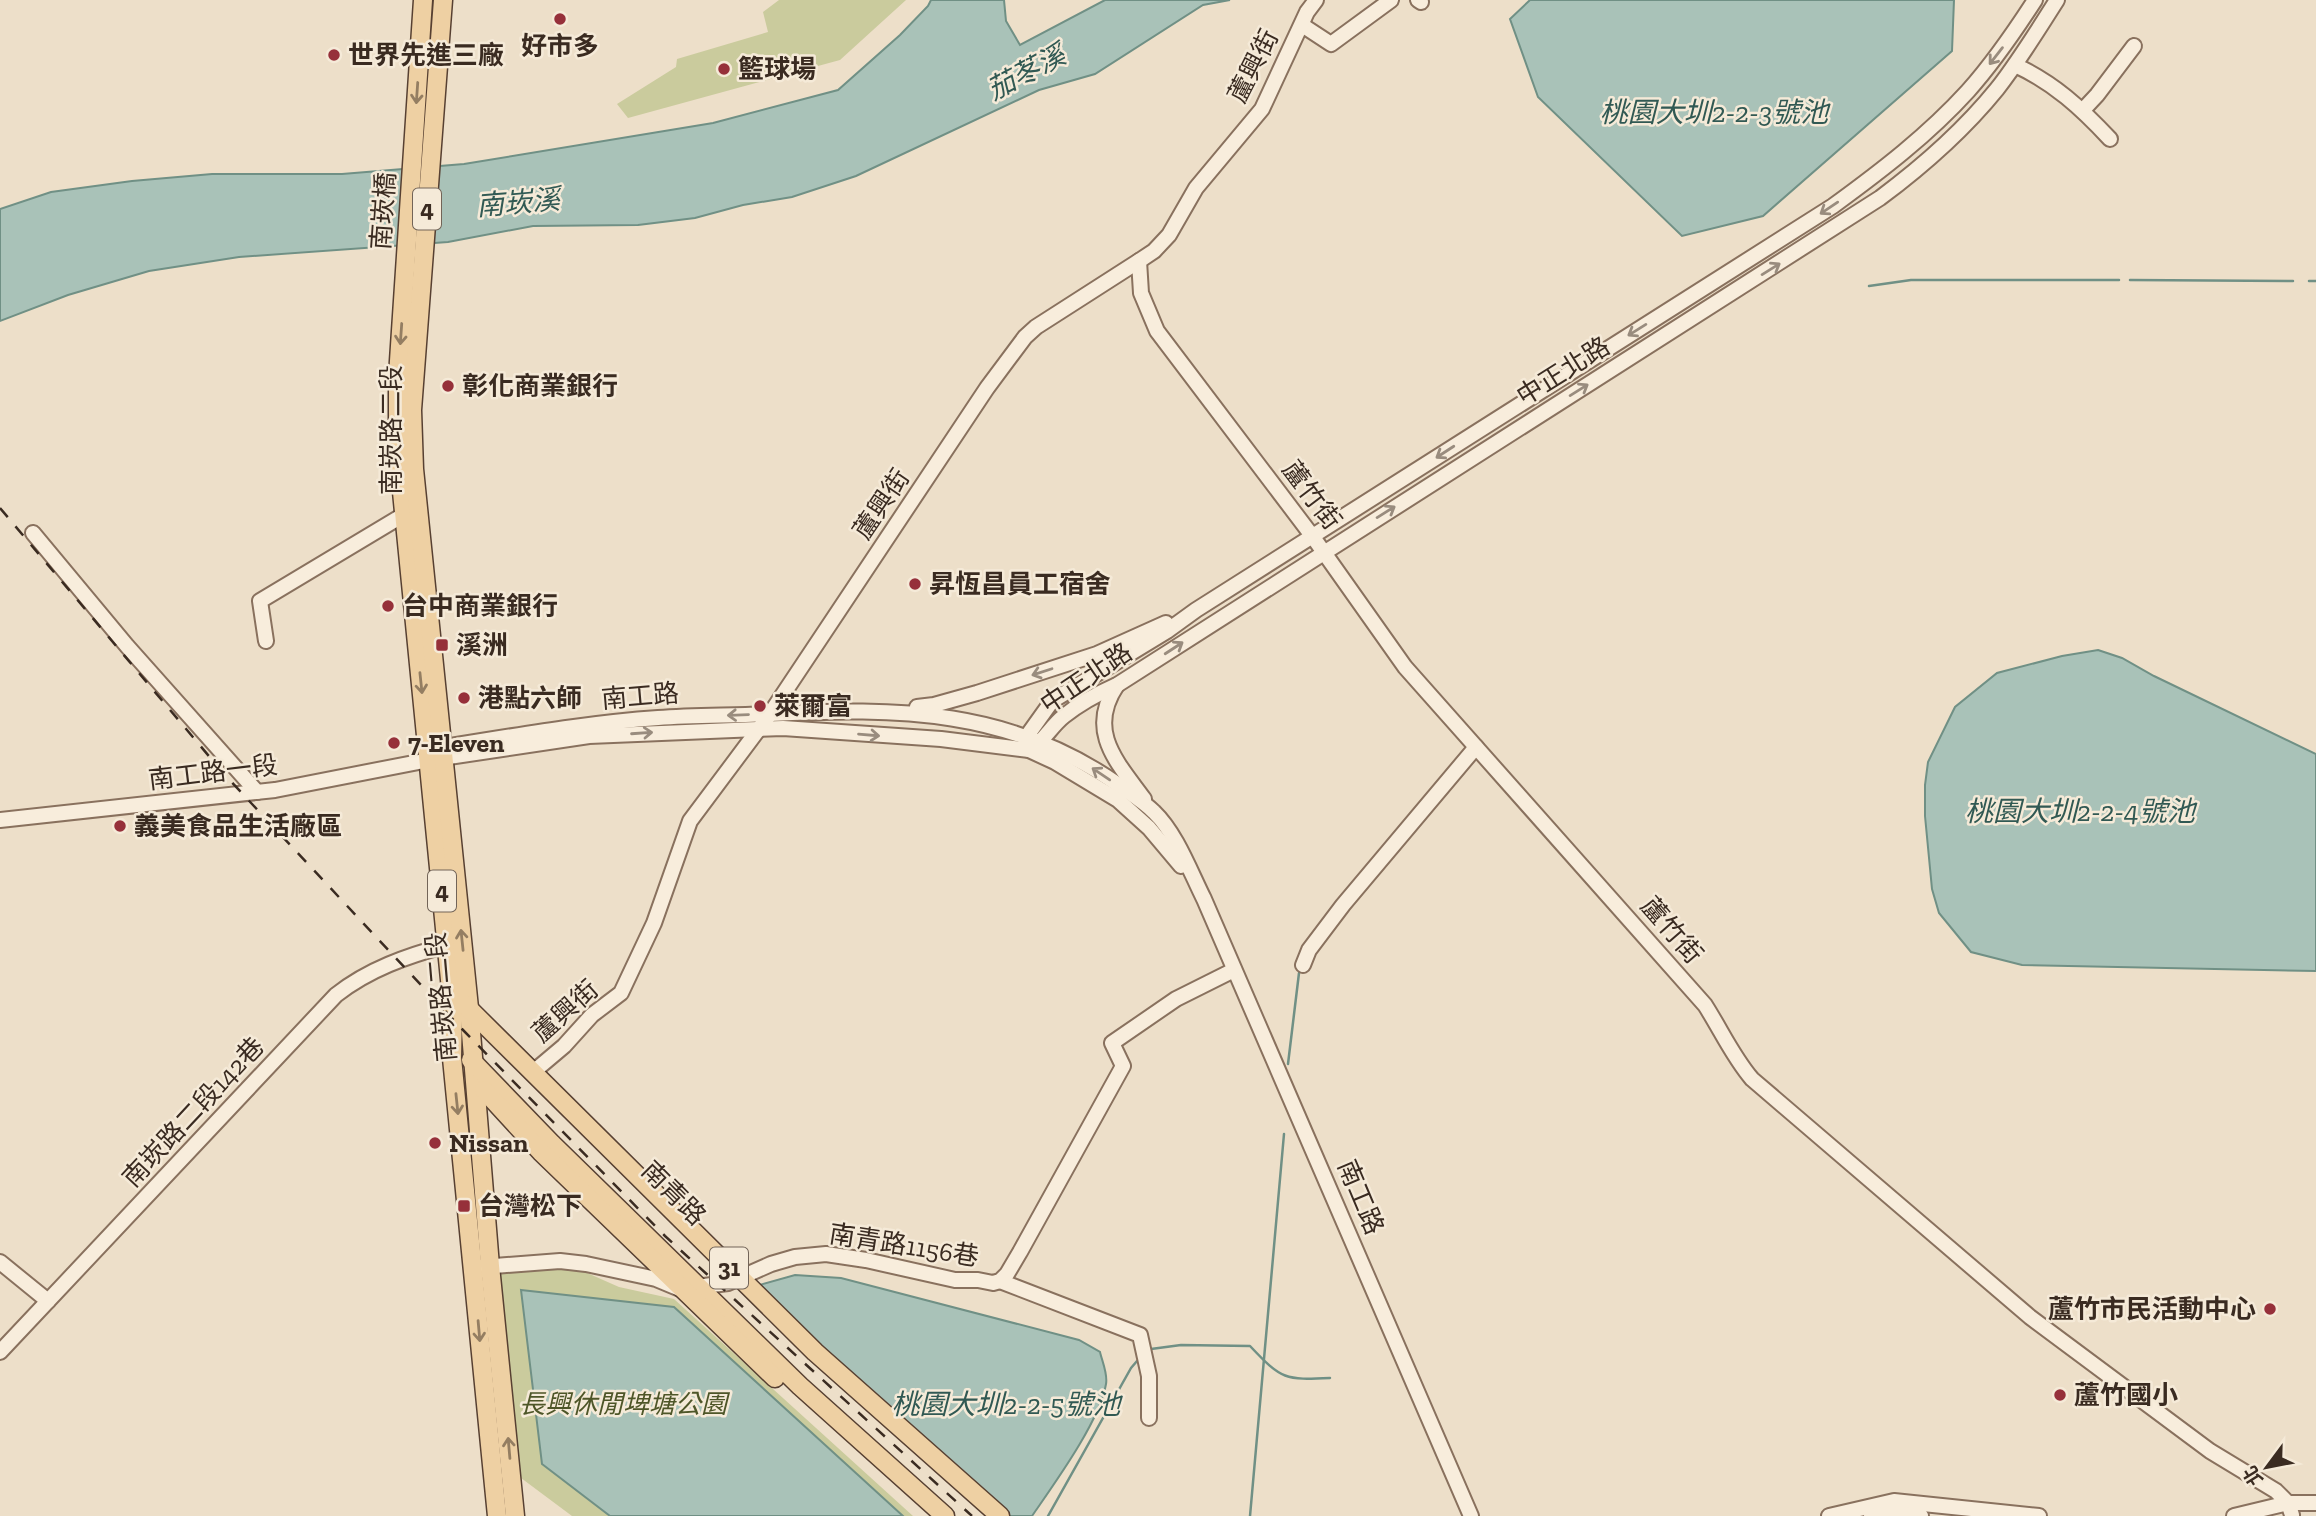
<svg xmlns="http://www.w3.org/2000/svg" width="2316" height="1516" font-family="'Zilla Slab','Noto Sans TC',serif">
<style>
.green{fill:#cacb9d}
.water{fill:#a9c2b8;stroke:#709085;stroke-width:2}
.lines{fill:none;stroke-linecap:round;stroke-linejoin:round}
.stream{stroke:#709085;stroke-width:2.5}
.minor-casing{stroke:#89715e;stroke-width:18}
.major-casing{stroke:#574032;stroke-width:21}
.minor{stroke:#f8eddc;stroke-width:14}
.major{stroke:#eed0a3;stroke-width:18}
.rail{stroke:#3a2b21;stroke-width:2.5;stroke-dasharray:12 12;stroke-linecap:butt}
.oneway{stroke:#998c7e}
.oneway2{stroke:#947e62}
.poi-dot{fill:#96303a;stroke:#f5ead8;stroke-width:2.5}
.labels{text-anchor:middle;stroke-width:5;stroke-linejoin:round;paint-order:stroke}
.shield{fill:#f5ead8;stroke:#726458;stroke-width:2}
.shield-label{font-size:24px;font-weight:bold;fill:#3a2b21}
.poi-label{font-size:26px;font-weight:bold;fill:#3a2b21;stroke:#f5ead8;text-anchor:start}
.street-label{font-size:26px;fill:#3a2b21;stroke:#f5ead8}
.park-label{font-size:26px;font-style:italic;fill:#4e5628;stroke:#f5ead8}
.water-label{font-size:28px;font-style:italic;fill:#315953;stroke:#f5ead8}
</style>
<rect width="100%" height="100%" fill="#eddfc9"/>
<g class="green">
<polygon points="779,0 906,0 840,60 628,118 617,104 676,67 677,59 768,32 763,12"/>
<polygon points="560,1261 619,1287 674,1299 913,1516 572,1516 517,1475 499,1271"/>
</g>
<g class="water">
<polygon points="931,0 1004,0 1006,21 1020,45 1105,0 1230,0 1203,5 1095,74 1039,90 856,176 792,197 743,205 695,218 638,225 533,226 448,242 239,257 149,271 68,295 0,321 0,209 51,192 132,181 212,174 342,174 464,164 713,123 838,90 900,35 928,6"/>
<polygon points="1530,0 1954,0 1952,51 1763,216 1682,236 1538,97 1510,19"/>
<polygon points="2098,650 2122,658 2154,676 2316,754 2316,971 2022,965 1971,952 1939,913 1932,889 1925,816 1925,785 1928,762 1955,707 1997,673 2062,656"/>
<path d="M795,1275l46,3 238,62 21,12c2,9 8,22 6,32 -6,37 -52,100 -74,132h-24l-252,-230z"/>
<polygon points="521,1290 674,1307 903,1516 610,1516 542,1464"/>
</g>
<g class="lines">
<g class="stream">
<polyline points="2130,280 2293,281"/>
<polyline points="2309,281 2316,281"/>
<polyline points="1869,286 1911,280 2119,280"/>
<polyline points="1288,1064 1299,973"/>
<path d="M1151,1349l30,-4 69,1c32,34 35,34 80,32"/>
<polyline points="1048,1516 1131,1368 1137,1361"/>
<polyline points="1250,1516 1284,1134"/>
</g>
<g class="minor-casing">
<g id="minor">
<polyline points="1418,0 1421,2"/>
<path d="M2035,0c-20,31 -42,63 -67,91 -40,44 -87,80 -135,115l-637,404 -29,21 -115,70 -25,35 2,14c15,-8 21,-23 35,-34 16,-13 35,-23 53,-31l763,-487c43,-32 83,-67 117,-109 22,-28 41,-59 60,-89"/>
<polyline points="1302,25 1331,44 1391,0"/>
<path d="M2015,65c39,18 66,43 95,74"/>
<polyline points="2083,110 2097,95 2134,46"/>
<path d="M1139,261l2,32 16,38 156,206 92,130 300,338c16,25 28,52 47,74l278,238 180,134 66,40 12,12 4,12"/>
<polyline points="33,533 127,646 257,792"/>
<polyline points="266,641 260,601 405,514"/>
<path d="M1117,685c-31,46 0,77 27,114"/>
<polyline points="917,707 934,705 977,693 1097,654 1166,623"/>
<path d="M435,754l8,-7c71,-11 143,-24 215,-29 37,-3 74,-2 111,-4 128,-7 243,-5 351,72 11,8 24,16 34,26 22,21 36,59 50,87l267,617"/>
<polyline points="0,820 275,790 429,760 589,736 783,728 941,739 1029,750 1055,762 1118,800 1149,828 1181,866"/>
<polyline points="1303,965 1309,950 1343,905 1476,747"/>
<polyline points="532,1073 564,1046 592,1015 621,993 654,923 690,821 770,714 987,388 1025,337 1036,327 1139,261 1154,251 1169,235 1196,188 1262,109 1307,12 1316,0"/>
<polyline points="0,1262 48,1301"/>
<polyline points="482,1267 560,1261 586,1264 656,1279 680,1289 728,1283 771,1264 795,1257 826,1254 866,1260 955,1280 978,1280 993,1283 1000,1281 1007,1274 1020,1252 1123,1066 1112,1043 1176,999 1234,970"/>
<polyline points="1000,1281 1140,1335 1149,1376 1149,1418"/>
<path d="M0,1352l336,-357c33,-26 71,-39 111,-50"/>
<polyline points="1829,1516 1894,1501 2039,1516"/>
<polyline points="1871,1516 1893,1513 1921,1516"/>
<polyline points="2234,1516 2288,1503 2316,1503"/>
</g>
</g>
<g class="major-casing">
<g id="major">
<polyline points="423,0 398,376 398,451 453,1010 452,1058 497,1516"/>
<polyline points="443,0 412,410 414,469 469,1008 490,1266 515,1516"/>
<polyline points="464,1004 815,1352 1000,1516"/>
<polyline points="471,1060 552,1144 800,1386 945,1516"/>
<polyline points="484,1090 541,1152 775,1378"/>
</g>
</g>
<use href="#minor" class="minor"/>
<use href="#major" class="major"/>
<polyline class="rail" points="0,508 224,774 462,1029 665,1236 972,1516"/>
</g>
<defs><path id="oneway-shaft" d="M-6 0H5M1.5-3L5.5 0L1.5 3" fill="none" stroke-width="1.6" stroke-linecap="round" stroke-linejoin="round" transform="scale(1.75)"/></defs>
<g class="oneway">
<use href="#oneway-shaft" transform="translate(1996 56) rotate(128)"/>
<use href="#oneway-shaft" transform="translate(1829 208) rotate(146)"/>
<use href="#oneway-shaft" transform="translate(1771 269) rotate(-32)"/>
<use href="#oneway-shaft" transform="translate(1637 330) rotate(148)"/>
<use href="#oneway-shaft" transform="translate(1579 390) rotate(-32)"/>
<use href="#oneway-shaft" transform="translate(1445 452) rotate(147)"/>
<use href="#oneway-shaft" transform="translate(1386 512) rotate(-32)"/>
<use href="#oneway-shaft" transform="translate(1174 648) rotate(-33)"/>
<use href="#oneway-shaft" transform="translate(1042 672) rotate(162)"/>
<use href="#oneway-shaft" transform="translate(738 715) rotate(178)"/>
<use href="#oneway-shaft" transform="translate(642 733) rotate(-4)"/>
<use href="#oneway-shaft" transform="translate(869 735) rotate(5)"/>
<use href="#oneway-shaft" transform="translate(1101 774) rotate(-146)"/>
</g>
<g class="oneway2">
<use href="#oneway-shaft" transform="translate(417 93) rotate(94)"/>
<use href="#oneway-shaft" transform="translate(401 334) rotate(94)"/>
<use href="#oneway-shaft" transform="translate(421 683) rotate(84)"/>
<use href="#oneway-shaft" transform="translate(462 940) rotate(-96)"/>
<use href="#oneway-shaft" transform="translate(457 1104) rotate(84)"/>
<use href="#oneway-shaft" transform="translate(479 1331) rotate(85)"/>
<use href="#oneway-shaft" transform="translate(509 1448) rotate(-95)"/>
</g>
<g class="poi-dot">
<circle cx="560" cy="19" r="7"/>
<circle cx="334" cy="55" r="7"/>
<circle cx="724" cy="69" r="7"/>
<circle cx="448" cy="386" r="7"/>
<circle cx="915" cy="584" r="7"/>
<circle cx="388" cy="606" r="7"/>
<rect x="435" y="638" width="14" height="14" rx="3.5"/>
<circle cx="464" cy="698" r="7"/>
<circle cx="760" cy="706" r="7"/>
<circle cx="394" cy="743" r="7"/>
<circle cx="120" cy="826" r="7"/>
<circle cx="435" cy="1143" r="7"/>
<rect x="457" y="1199" width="14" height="14" rx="3.5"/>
<circle cx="2270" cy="1309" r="7"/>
<circle cx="2060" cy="1395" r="7"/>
</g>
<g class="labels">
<g class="shield">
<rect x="413" y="188.5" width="28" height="41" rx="5"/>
<rect x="428" y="870.5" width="28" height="41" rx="5"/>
<rect x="710" y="1247.5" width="38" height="41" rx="5"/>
</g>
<g class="shield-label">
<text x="427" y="217">4</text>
<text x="442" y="899">4</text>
<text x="729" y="1276">31</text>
</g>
<g class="poi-label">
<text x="560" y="55" text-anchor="middle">好市多</text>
<text x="348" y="64">世界先進三廠</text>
<text x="738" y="78">籃球場</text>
<text x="462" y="395">彰化商業銀行</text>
<text x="929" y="593">昇恆昌員工宿舍</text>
<text x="402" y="615">台中商業銀行</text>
<text x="456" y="654">溪洲</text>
<text x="478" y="707">港點六師</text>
<text x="774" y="715">萊爾富</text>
<text x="408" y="752">7-Eleven</text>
<text x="134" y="835">義美食品生活廠區</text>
<text x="449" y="1152">Nissan</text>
<text x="478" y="1215">台灣松下</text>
<text x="2256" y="1318" text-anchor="end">蘆竹市民活動中心</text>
<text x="2074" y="1404">蘆竹國小</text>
</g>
<g class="street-label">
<text transform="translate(1253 66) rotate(-63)" y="9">蘆興街</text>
<text transform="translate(383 211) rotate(-86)" y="9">南崁橋</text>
<text transform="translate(1563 371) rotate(-32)" y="9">中正北路</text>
<text transform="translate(391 430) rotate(-90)" y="9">南崁路二段</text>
<text transform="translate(1312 495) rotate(53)" y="9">蘆竹街</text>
<text transform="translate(881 504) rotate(-56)" y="9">蘆興街</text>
<text transform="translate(1086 678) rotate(-34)" y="9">中正北路</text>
<text transform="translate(640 696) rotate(-5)" y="9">南工路</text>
<text transform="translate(213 772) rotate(-7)" y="9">南工路一段</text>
<text transform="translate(1672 930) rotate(49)" y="9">蘆竹街</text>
<text transform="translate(441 997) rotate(-95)" y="9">南崁路二段</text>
<text transform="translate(565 1011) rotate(-42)" y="9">蘆興街</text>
<text transform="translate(193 1112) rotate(-47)" y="9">南崁路二段142巷</text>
<text transform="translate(674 1193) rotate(45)" y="9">南青路</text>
<text transform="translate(1361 1197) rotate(67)" y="9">南工路</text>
<text transform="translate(904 1245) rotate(9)" y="9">南青路1156巷</text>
</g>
<g class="park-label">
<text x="623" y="1413">長興休閒埤塘公園</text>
</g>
<g class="water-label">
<text transform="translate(1026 72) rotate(-28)" y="10">茄苳溪</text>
<text x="1714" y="122">桃園大圳2-2-3號池</text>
<text transform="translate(518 202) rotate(-5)" y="10">南崁溪</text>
<text x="2080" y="821">桃園大圳2-2-4號池</text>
<text x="1006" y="1414">桃園大圳2-2-5號池</text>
</g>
</g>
<g transform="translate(2267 1467) rotate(238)" stroke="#f5ead8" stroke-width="5" paint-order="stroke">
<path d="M0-5L12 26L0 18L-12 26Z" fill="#3a2b21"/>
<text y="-10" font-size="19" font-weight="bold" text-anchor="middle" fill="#3a2b21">北</text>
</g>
</svg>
